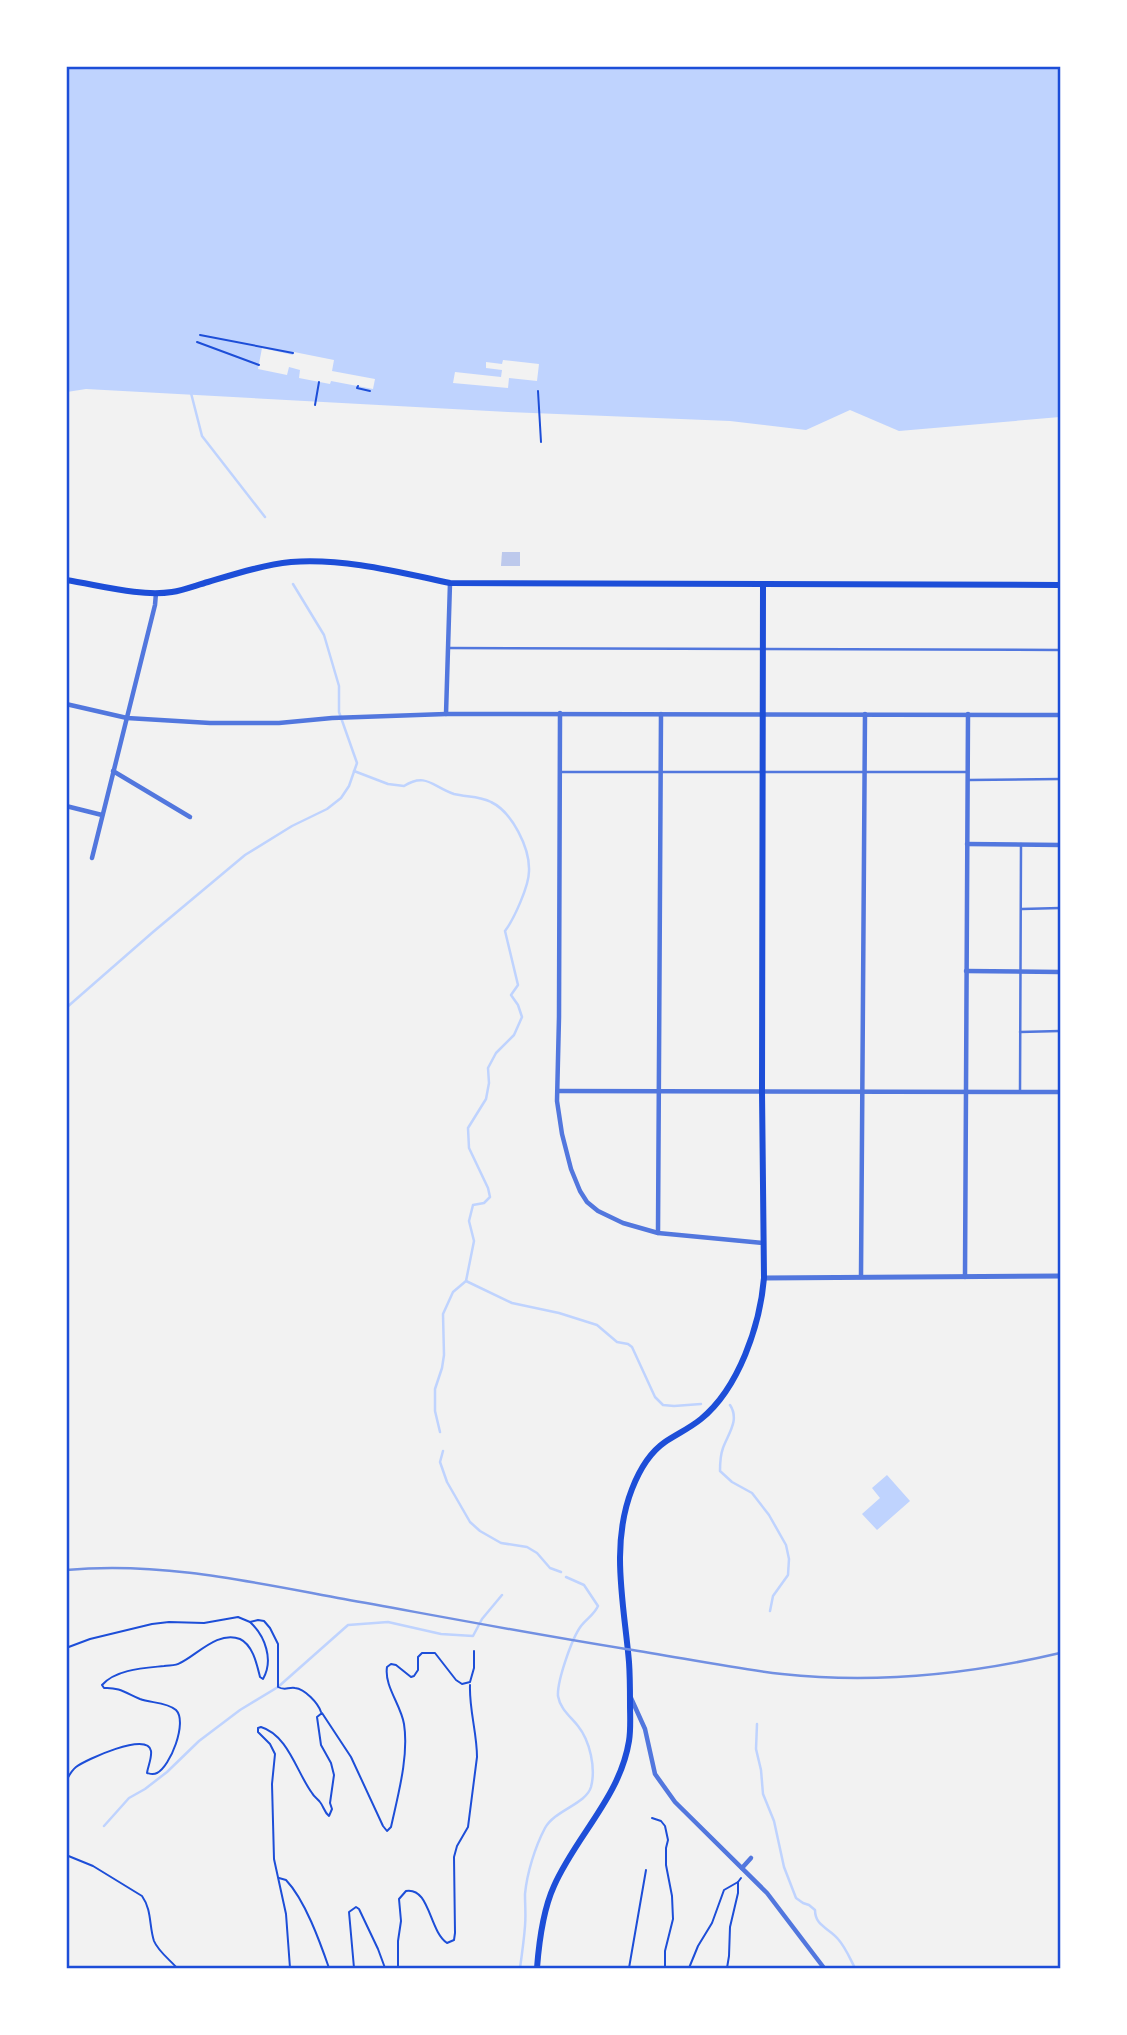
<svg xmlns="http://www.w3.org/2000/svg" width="1127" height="2035" font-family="'Source Sans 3',sans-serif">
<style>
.water{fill:#bfd3fe}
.pier{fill:#f2f2f2}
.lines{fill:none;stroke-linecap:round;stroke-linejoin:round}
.stream{stroke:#bfd3fe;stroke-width:2.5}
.building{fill:#bdc9ec}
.path{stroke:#1d4ed8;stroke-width:2}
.service{stroke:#5277de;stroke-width:2.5}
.minor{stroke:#5277de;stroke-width:4.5}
.tertiary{stroke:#5277de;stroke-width:5}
.secondary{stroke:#1d4ed8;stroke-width:6}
.rail{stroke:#7290e2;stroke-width:2.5}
.neatline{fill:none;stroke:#1d4ed8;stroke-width:2.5}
</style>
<rect width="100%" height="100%" fill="#f2f2f2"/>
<g class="water">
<polygon points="66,67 1060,67 1060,417 899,431 850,410 806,430 730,421 508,412 86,389 67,392"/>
<polygon points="887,1475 910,1501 877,1530 862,1514 880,1498 872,1488"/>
</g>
<g class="pier">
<polygon points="262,348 293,355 294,352 334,360 332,371 375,379 373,389 331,381 330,384 299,378 300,370 289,367 287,375 258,369"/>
<polygon points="503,360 539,364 537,381 509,378 508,388 453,383 455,372 501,377 502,370 486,368 486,362 502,364"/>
</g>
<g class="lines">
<g class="stream">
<polyline points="191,393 202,436 265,517"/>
<path d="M354,771l34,13 16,2c22,-14 29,1 50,8 12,3 26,2 37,8 21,10 39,46 38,69 0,15 -15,48 -24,60l13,54 -7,10 7,10 4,12 -8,18 -18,18 -8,15 1,15 -3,16 -18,29 1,20 19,40 2,9 -6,6 -11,2 -4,16 5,20 -8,40 -13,11 -10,22 1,41 -2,13 -7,21v22l5,21"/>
<polyline points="66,1008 153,932 245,855 292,826 327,809 341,798 349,786 357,763 339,712 339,686 324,635 293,584"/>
<polyline points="466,1281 512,1303 559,1313 597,1325 617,1342 628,1344 632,1347 655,1397 663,1405 674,1406 701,1404"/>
<path d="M730,1405c10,15 -2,29 -7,43 -3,8 -3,15 -3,23l12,11 20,11 17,22 17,30 3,14 -1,16 -15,21 -3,15"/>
<polyline points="443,1451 440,1462 447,1482 470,1522 480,1531 501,1543 527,1547 537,1553 550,1568 561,1572"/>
<path d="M757,1724l-1,25 5,21 2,24 11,27 10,46 12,31 7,5 6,2 6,5c0,16 14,18 23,29 8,9 12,20 17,29"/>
<polyline points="104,1826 129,1798 145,1789 167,1772 199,1741 240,1710 278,1687 348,1625 388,1622 441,1634 473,1636 482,1619 502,1595"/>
<path d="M520,1968c2,-14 4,-28 5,-42 1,-10 0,-21 0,-32 2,-21 10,-47 20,-66 10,-18 41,-24 46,-41 5,-19 -1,-46 -13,-61 -7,-9 -18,-17 -20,-30 -1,-15 14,-58 23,-70 6,-8 13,-11 17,-20l-14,-21 -18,-8"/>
</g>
</g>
<polygon class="building" points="502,552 520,552 520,566 501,566"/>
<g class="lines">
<g class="path">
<polyline points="200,335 293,353"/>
<polyline points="197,342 259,365"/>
<polyline points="358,386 357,388 370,391"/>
<polyline points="538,391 541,442"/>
<polyline points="315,405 319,382"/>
<path d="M66,1648l24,-9 62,-15 17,-2 35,1 34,-6 12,5 8,-2 6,1 6,7 8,16v43c7,4 10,0 17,1 10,1 23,15 26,24"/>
<path d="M66,1781c3,-5 5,-10 10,-14 9,-7 72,-36 75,-16 1,7 -3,15 -4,22 4,1 6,2 10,0 13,-6 31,-51 19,-63 -9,-8 -26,-7 -36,-11 -14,-6 -21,-12 -36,-11l-2,-3c14,-16 43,-17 62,-19 5,-1 12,0 16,-3 16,-7 38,-33 60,-24 13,6 17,26 20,38l3,2c11,-19 2,-43 -13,-57"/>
<polyline points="652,1818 661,1821 665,1826 668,1840 666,1848 666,1865 672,1896 673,1919 665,1951 665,1968"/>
<path d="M66,1855l27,11 49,30c10,14 7,30 12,45 4,10 16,19 23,27"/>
<path d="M279,1878l7,2c19,20 34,62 43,88"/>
<path d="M290,1968l-4,-54 -12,-55 -2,-75 3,-30 -5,-10 -12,-12v-4l3,-1c27,8 36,46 51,66 2,4 6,6 8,9 4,5 4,10 9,14l3,-7 -2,-6 4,-28 -3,-12 -10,-18 -4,-28 5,-4 29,44 32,69 4,5 4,-4c7,-32 18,-71 13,-103 -3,-19 -20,-38 -17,-57l4,-3 5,1 15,12 3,-1 4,-6v-13l4,-4h13l21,27 6,4 8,-2 4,-14v-17"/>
<polyline points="354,1968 349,1912 356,1907 359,1909 378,1949 385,1968"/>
<path d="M398,1968v-27l3,-20 -2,-22 7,-8c24,-4 23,40 41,52l7,-3 1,-7 -1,-76 3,-11 11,-19 9,-70c0,-24 -8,-48 -7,-72"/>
<polyline points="629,1968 646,1870"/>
<polyline points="689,1968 698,1946 712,1923 724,1890 738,1882"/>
<polyline points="727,1968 729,1956 730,1927 738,1893 738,1882 741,1878"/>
</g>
<g class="service">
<polyline points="448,648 1060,650"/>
<polyline points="561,772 967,772"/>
<polyline points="969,780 1060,779"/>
<polyline points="1022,909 1060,908"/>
<polyline points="1020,1032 1060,1031"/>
<polyline points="1020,1092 1021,844"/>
</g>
<g class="minor">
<polyline points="66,704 127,718 210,723 279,723 332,718 446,714 1060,715"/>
<polyline points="560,713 559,1017 557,1101 562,1134 571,1169 580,1191 587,1202 598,1211 623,1223 658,1233 763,1243"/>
<polyline points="446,714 450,583"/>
<polyline points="113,771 190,817"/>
<polyline points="66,806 102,815"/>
<polyline points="967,844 1060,845"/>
<polyline points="92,858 155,605 156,593"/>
<polyline points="966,971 1060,972"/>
<polyline points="558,1091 1060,1092"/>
<polyline points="658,1233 661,714"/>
<polyline points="861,1276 865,714"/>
<polyline points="965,1277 968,714"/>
<polyline points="631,1698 645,1729 655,1774 675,1802 767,1893 824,1968"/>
<polyline points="742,1868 751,1858"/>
</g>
<polyline class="tertiary" points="764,1278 1060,1276"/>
<g class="secondary">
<path d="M66,580c33,5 74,17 106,12 12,-2 25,-7 36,-10 27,-8 55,-17 83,-20 54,-4 107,10 159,21l610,2"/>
<path d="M537,1968c2,-26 6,-58 17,-82 22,-50 66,-89 75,-145 2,-12 1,-25 1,-37 0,-14 0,-28 -1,-42 -5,-58 -19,-117 3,-173 7,-18 17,-36 33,-47 12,-8 25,-14 36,-23 38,-31 59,-94 63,-141l-2,-186 1,-507"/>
</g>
<path class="rail" d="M66,1570c94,-9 186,12 278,29 94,17 188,35 282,50 52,8 104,19 156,25 93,10 189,0 278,-21"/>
</g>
<rect width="1127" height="2035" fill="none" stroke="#ffffff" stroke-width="136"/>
<rect x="68" y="68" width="991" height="1899" class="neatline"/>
</svg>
